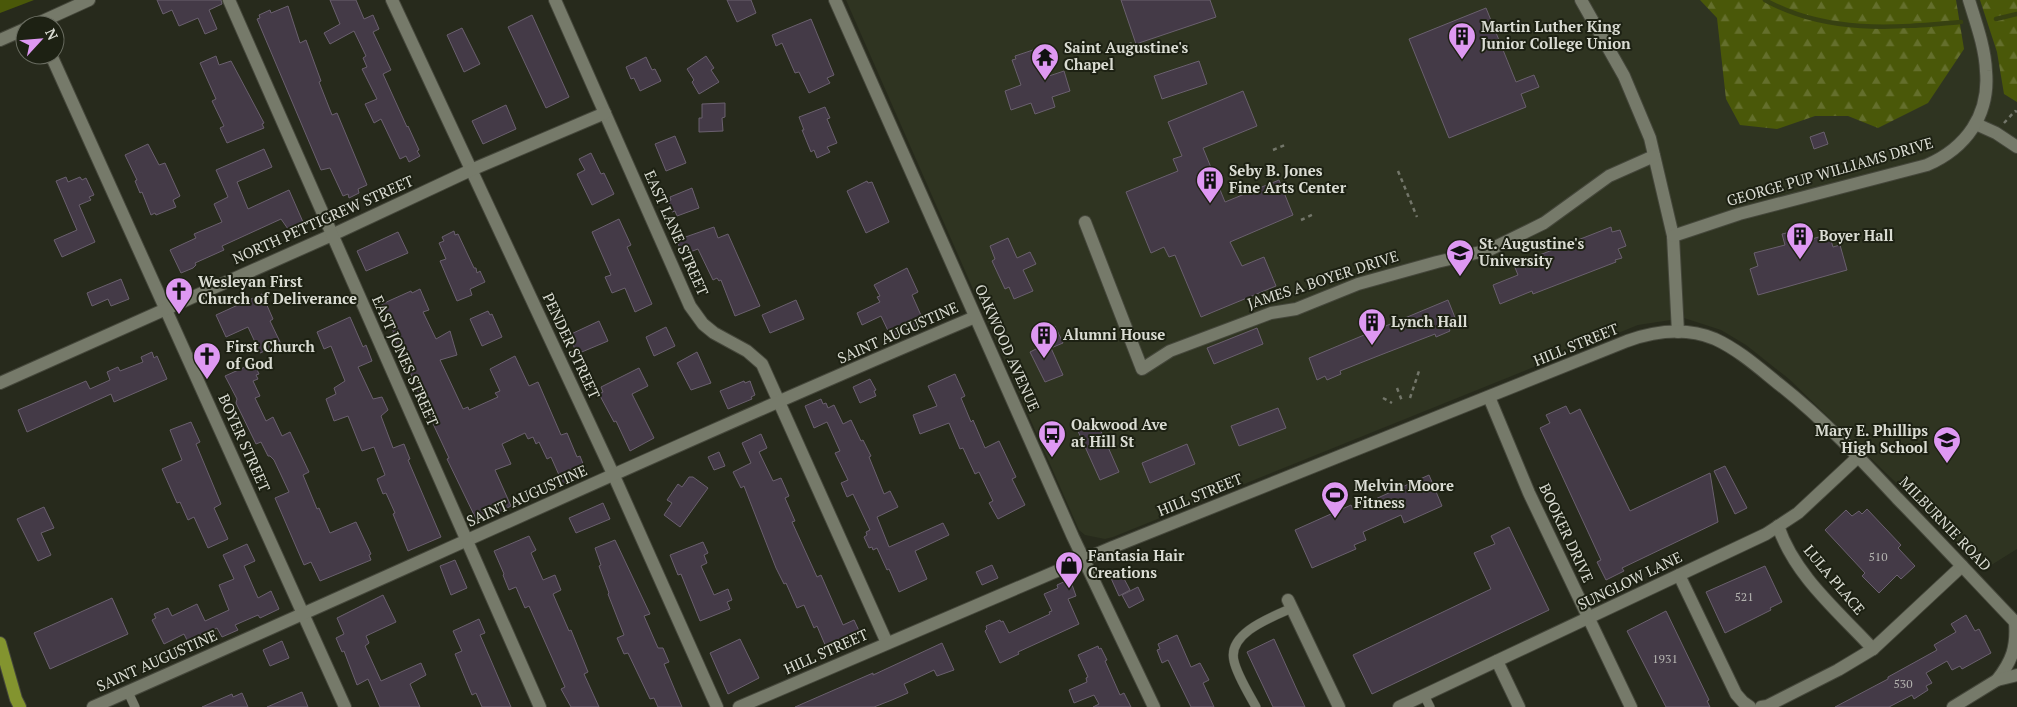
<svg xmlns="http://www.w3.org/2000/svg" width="2017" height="707" font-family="'PT Serif',serif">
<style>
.built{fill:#2f3421}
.forest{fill:url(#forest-firs)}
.park{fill:#4a5809}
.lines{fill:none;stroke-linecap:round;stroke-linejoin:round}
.stream{stroke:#374111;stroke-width:4.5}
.building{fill:#443a47;stroke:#6a606e}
.service-casing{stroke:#45473b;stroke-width:10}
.minor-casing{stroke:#45473b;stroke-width:14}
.tertiary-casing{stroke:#45473b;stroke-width:14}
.primary-casing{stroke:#45473b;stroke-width:14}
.path{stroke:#73766a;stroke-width:2.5;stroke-dasharray:4 4;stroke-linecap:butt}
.service{stroke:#767a6a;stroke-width:9}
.minor{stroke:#767a6a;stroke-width:12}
.tertiary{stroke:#767a6a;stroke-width:12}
.primary{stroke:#83942f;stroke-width:12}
.labels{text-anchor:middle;stroke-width:4;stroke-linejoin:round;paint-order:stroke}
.number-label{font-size:12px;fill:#b4b4b0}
.poi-label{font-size:15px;font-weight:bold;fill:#dadcd3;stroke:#1d2113;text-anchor:start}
.street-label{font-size:15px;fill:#dadcd3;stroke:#1d2113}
</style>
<defs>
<pattern id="forest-firs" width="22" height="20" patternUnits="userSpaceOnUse" patternTransform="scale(1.25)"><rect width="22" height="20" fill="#4a5809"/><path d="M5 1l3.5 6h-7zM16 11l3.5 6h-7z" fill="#646f2c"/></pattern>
</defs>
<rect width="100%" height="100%" fill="#272a1c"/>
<polygon class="built" points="846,0 2017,0 2017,549 1985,569 1789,379 1746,345 1721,330 1684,318 1638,325 1113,537 1105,539 1085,535 1079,530"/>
<g class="forest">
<polygon points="1700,0 1956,0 1964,49 1928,103 1878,128 1848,116 1815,116 1777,129 1740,125 1726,99 1717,18"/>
<polygon points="1980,0 2017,0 2017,102 2004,94 1997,52"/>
</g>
<polygon class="park" points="0,0 34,0 0,13"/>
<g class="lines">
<g class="stream">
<path d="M1765,0c61,34 129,28 196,22"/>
<polyline points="1996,19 2017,14"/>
</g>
</g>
<g class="building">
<polygon points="157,0 221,0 222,4 209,10 217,29 205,34 198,18 179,26 172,10 163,14"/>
<polygon points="330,0 356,0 364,19 373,15 379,29 373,32 391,70 383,74 407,127 408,126 419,150 417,151 420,156 409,162 406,156 400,159 381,119 374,123 365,104 377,99 362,69 367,67 363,58 366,56 354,31 330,44 324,33 340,24"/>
<polygon points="727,0 751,0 756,13 737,22"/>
<polygon points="1121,0 1210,0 1216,17 1136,44"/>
<polygon points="288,6 300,43 306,40 321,81 319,82 332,115 337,113 367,185 358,189 359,193 349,198 348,194 343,196 330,168 321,170 257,19 260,18 259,15 270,10 271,13"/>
<polygon points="1486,8 1516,82 1534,75 1539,87 1521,94 1526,107 1449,138 1409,39"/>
<polygon points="532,15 569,97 546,108 508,27"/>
<polygon points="811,19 834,75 827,78 830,83 809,93 799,72 795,73 782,43 776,46 772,35"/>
<polygon points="462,28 480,64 464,72 447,35"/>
<polygon points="1036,49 1046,77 1064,71 1070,91 1052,97 1055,107 1035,114 1031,103 1011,110 1005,91 1021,85 1012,60 1016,59 1015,56"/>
<polygon points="216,56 219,65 231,61 264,123 262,124 264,128 227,143 220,128 224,126 212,101 216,99 200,63"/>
<polygon points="706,56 714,68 711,70 719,82 699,94 692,82 694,80 687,69"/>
<polygon points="646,57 652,70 655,69 661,81 640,91 634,78 631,79 626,67"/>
<polygon points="1199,61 1207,84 1162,99 1154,76"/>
<polygon points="1243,91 1257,126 1203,148 1225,202 1279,180 1293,215 1230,242 1242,266 1264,257 1276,286 1201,317 1175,255 1169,257 1164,247 1151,253 1126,192 1178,171 1173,159 1182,156 1168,122"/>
<polygon points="725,103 725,117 722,118 723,131 699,132 699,118 702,118 702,104"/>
<polygon points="506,105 516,129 483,144 472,121"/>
<polygon points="825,107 830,118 827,119 837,143 827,147 830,152 817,158 814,150 811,152 802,130 804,130 799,117"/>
<polygon points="1824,132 1828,144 1814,149 1810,137"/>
<polygon points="675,136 686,163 666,171 655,144"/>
<polygon points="148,144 159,165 165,163 180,196 173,200 176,207 156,215 155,213 151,215 142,192 140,193 135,181 137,180 125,155"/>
<polygon points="264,149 272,167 237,182 248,209 289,190 303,222 288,229 281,219 222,246 224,250 195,263 196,265 193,268 181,273 170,250 196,238 194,234 222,222 214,204 228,197 216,170"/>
<polygon points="591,153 601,174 604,173 614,194 592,205 577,174 585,170 579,159"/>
<polygon points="66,177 68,182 80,177 82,180 86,178 94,195 89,197 91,200 79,205 95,242 62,257 54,240 77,230 56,181"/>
<polygon points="867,181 868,183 872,182 889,222 866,233 847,191"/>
<polygon points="692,188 699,208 677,216 675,211 672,212 668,201 671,200 670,197"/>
<polygon points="619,219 631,245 627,247 652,304 635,312 625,288 612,293 605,277 611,275 592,232"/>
<polygon points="714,227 718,238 728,234 760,306 735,316 721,280 719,281 717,278 713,280 698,249 682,255 677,240"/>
<polygon points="1611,227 1612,232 1620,230 1626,246 1618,249 1622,258 1615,260 1616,262 1533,294 1532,291 1500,304 1493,285 1518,275 1514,265"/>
<polygon points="454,231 455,235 458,234 474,268 476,268 477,273 480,271 485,282 470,289 472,295 457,301 440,261 446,259 439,243 444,241 442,237"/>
<polygon points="1795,231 1798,243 1829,234 1833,247 1840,245 1847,270 1758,295 1750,269 1758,266 1754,253 1785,245 1782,234"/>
<polygon points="398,232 408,253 366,271 357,251"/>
<polygon points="1008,238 1017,258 1030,252 1036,264 1023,270 1033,291 1014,299 1009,287 1005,289 992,261 995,259 990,246"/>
<polygon points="907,268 918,292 912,295 924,322 891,337 881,316 862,325 857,313 880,302 877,297 880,296 874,285"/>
<polygon points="121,279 129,299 111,306 108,299 92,306 87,293"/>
<polygon points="420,289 429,310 423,312 436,339 450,331 457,355 440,360 463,409 468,407 469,410 498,397 495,393 500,391 490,369 515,356 529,386 538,382 561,435 567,433 577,457 580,456 587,474 563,484 551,457 547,459 539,442 536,444 533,437 528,439 525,433 502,444 511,464 495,470 511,506 478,523 447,459 449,458 414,383 415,383 392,333 394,333 382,304 411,291 412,293"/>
<polygon points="262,294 273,319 270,321 281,344 260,353 248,327 226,337 216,315"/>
<polygon points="796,300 804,319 770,333 762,315"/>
<polygon points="1448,300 1458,325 1449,329 1450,331 1436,337 1435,334 1383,354 1340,371 1341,374 1327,380 1325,376 1317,380 1309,358"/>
<polygon points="488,311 490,315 492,314 502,337 482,346 470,319"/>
<polygon points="350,317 363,347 366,345 372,361 358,367 373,399 382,397 388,410 381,416 393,448 404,444 410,459 408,460 441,537 408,551 393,514 395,513 386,493 383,494 377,479 385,475 374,447 362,451 348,416 334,421 326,399 336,394 334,388 345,381 331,346 324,349 317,332"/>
<polygon points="599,321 608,341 577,354 569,335"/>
<polygon points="1055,326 1063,343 1051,348 1063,375 1045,382 1030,352 1048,343 1043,332"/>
<polygon points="666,327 675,346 654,356 646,337"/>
<polygon points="1257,328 1263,344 1214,364 1207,348"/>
<polygon points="152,352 154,358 157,356 167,379 114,402 111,394 27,432 18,410 86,381 90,389 110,380 107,372 118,367 120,371 143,362 141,357"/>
<polygon points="697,352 711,383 691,390 677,363"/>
<polygon points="254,363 259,374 256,375 258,379 253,381 260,396 255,398 266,421 273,417 282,436 290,432 309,472 303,475 317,509 319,508 330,533 356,522 371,554 369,555 371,560 320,581 311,562 304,565 275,498 289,492 274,460 270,456 268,456 261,442 256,444 236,403 237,399 225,376"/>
<polygon points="639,368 648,386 632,394 654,438 630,451 616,421 614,422 599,394 603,392 601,387"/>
<polygon points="955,374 965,396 961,398 971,422 973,420 985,448 999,441 1016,477 1012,479 1025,505 998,519 989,503 993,501 979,472 975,474 963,448 960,449 949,423 920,434 913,415 937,406 928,386"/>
<polygon points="870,379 876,390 874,391 876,396 860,403 853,387"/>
<polygon points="744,381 745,383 750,381 755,395 751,397 752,399 728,409 720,391"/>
<polygon points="821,399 823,404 826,403 828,408 834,405 843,424 851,420 861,441 863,440 871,456 869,457 884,494 890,491 898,507 877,517 889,547 943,523 949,535 915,551 927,579 899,592 889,569 887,570 877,548 873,550 872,547 869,548 864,537 867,535 866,532 870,530 853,494 847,497 841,483 848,480 835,453 840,451 827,422 814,428 805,406"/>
<polygon points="1566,406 1570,414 1580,409 1630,511 1710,473 1718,522 1622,568 1624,571 1606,580 1597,562 1601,560 1540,428 1550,423 1546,415"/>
<polygon points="1278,408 1286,428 1239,446 1231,426"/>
<polygon points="1096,420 1119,472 1100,480 1077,429"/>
<polygon points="191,422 200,442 196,444 221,504 214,508 228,539 208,548 194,517 188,520 180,502 177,503 162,469 182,460 170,430"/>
<polygon points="761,434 767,448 759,452 773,481 781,478 789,496 785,498 795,521 792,522 817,577 821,575 843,625 854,620 861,635 838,645 837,642 826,647 817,626 814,628 804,605 797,608 786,583 784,584 776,568 744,486 741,488 733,472 751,463 742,443"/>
<polygon points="1187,444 1195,464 1150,483 1142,463"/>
<polygon points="719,452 725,466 714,470 708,457"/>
<polygon points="1725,466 1747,508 1735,514 1714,471"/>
<polygon points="1429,475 1442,506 1404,523 1401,515 1363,532 1366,540 1354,545 1356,549 1312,568 1295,530 1351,505 1353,509"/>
<polygon points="689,477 693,477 708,488 680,527 664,515 672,503 667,500 678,484 682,487"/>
<polygon points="603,503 610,519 576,533 569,518"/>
<polygon points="44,507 54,528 41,533 51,555 38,561 17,519"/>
<polygon points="1867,509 1901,545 1898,548 1915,566 1901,579 1897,575 1879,593 1862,576 1865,573 1825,530 1846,510 1852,516 1859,511 1862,514"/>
<polygon points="1509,527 1549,610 1372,694 1353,655 1491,589 1474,553 1495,544 1491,536"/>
<polygon points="529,536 536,550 531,553 543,580 555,575 561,590 553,594 569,631 571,630 588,672 584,674 599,707 571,707 561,689 565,687 529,606 525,608 516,587 509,590 503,575 504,574 494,551"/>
<polygon points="615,540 650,614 644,616 658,648 663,648 669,662 664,664 682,707 658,707 654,698 650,699 628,653 624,654 617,638 624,635 608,594 609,593 599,566 601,565 595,548"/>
<polygon points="703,542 708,553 704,555 707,563 701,566 714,595 728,589 732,600 727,602 730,609 700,621 681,574 678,575 670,555"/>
<polygon points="247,544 255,561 244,566 258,598 271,591 279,609 260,618 258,615 235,625 238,630 222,637 217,628 188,642 184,634 164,644 152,620 156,618 154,614 168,608 172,616 197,604 205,621 229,610 219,585 234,579 223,555"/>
<polygon points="455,560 467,588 451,595 440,566"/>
<polygon points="992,565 998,578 982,585 976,572"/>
<polygon points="1765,566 1782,602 1770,608 1771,610 1725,633 1706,592"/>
<polygon points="1120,571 1130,590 1119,596 1110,576"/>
<polygon points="1070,579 1076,596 1068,599 1079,624 1018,652 1019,654 1000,663 985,631 987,629 986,626 1000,620 1001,622 1003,621 1009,633 1050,614 1049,612 1052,611 1044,594 1058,588 1057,585"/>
<polygon points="1138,587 1144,600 1129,608 1122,595"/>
<polygon points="383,595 396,622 366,636 369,643 365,646 381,681 421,663 426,675 410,684 420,707 380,707 368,679 357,685 344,651 342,652 336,638 344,634 337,618"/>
<polygon points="112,598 128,634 50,669 34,633"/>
<polygon points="1666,611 1709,700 1707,701 1710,707 1666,707 1627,631"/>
<polygon points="1966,615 1975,631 1979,629 1991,653 1962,669 1960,666 1952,670 1947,661 1926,673 1932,683 1926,686 1928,690 1914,699 1912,695 1889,707 1835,707 1888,679 1888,677 1937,650 1934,645 1956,632 1951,624"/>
<polygon points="479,619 485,633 480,635 511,707 482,707 476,693 472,695 455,654 462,651 453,631"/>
<polygon points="1177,635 1191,667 1200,663 1209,680 1203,683 1214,707 1191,707 1168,660 1162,663 1157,650 1160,649 1158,644"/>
<polygon points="740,639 759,678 728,694 710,653"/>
<polygon points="1274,639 1297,690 1305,707 1273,707 1247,652"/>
<polygon points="282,641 289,658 270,666 263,650"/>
<polygon points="942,643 954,670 937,676 934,670 904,684 908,693 892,700 874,707 795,707 873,673 873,675"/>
<polygon points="1098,646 1099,649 1101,648 1107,660 1105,661 1120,695 1124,693 1131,707 1093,707 1099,704 1094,695 1074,703 1069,690 1087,682 1086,678 1088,677 1078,655"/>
<polygon points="302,692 308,707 267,707"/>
<polygon points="242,693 248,707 202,707 232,694 233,697"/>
</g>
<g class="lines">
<g class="service-casing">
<g id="service">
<polyline points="128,692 135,707"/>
<polyline points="1424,695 1430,707"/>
<path d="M1256,707c-7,-13 -19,-32 -22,-46 -7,-28 38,-44 58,-53"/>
</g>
</g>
<g class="minor-casing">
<g id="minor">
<polyline points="392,0 614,476 717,707"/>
<polyline points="555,0 690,306 703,324 714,333 747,351 762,364 887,643"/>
<polyline points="1581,0 1624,76 1650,138 1673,236 1678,332"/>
<polyline points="51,55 345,707"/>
<polyline points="1976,124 1996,133 2017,147"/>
<polyline points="1085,222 1142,369 1170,351 1271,313 1296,309 1358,284 1437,262 1489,250 1544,223 1609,176 1654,156"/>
<path d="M1673,236l66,-22 188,-49c39,-17 63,-50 59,-94 -1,-24 -10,-48 -17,-71"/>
<polyline points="0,383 332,235 471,170 605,113"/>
<polyline points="1489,397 1529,493 1631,707"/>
<path d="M1778,526c17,50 60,85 95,123"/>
<polyline points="1679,575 1736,694 1743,702 1750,707"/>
<polyline points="1288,600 1339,707"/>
<polyline points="1497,661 1519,707"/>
<path d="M1997,680c15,-19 20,-33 18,-58"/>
<path d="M93,707c294,-129 586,-265 882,-390"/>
<polyline points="1399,707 1766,534 1798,513 1858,457"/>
<polyline points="1761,707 1767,706 1838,670 1873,649 1962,566"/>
<polyline points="1953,707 1997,680 2017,675"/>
</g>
</g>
<g class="tertiary-casing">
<g id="tertiary">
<polyline points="229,0 540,707"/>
<polyline points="835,0 1073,537 1154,707"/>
<polyline points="34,25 89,0"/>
<polyline points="0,40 25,29"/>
<path d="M739,707l374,-160 514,-206c28,-10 59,-14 88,-2 24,11 45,30 65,46 43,34 80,73 117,113 40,41 80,84 120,126"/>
</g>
</g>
<g class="primary-casing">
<polyline id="primary" points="0,643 16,699 20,707"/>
</g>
<g class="path">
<polyline points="1106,54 1132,43"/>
<polyline points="2004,123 2015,111 2017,112"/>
<polyline points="1273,150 1285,145"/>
<polyline points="1398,171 1417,217"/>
<polyline points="1301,220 1314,214"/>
<polyline points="1397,388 1402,401"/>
<polyline points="1383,398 1392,403"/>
<polyline points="1410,398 1419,371"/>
</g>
<use href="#service" class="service"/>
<use href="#minor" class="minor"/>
<use href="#tertiary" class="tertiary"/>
<use href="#primary" class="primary"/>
</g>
<defs>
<g id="building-pin" transform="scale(1.4375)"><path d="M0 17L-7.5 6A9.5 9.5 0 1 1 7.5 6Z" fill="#de98f2" stroke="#1d2113"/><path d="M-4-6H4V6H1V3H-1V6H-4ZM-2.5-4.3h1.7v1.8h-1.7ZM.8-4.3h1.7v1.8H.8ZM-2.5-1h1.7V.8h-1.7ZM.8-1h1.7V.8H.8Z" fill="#111"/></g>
<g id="temple-pin" transform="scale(1.4375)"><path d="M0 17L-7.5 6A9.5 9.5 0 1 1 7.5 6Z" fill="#de98f2" stroke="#1d2113"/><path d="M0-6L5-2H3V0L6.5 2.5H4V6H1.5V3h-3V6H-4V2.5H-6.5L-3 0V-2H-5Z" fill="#111"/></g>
<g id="university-pin" transform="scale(1.4375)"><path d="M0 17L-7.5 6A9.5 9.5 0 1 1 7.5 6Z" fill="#de98f2" stroke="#1d2113"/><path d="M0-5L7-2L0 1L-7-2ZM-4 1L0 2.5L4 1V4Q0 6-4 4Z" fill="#111"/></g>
<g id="church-pin" transform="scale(1.4375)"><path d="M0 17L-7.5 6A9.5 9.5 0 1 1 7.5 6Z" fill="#de98f2" stroke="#1d2113"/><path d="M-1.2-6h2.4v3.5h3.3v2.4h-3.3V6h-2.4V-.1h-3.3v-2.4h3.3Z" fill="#111"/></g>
<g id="bus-pin" transform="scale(1.4375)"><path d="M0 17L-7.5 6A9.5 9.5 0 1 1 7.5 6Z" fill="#de98f2" stroke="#1d2113"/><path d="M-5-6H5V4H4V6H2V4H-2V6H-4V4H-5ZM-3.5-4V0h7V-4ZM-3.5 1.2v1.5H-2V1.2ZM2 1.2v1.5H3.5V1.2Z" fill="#111"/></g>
<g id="school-pin" transform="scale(1.4375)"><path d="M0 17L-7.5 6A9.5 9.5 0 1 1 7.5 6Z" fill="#de98f2" stroke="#1d2113"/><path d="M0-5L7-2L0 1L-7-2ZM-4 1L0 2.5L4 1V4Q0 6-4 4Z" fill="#111"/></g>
<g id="stadium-pin" transform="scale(1.4375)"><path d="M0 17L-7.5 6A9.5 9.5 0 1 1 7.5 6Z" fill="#de98f2" stroke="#1d2113"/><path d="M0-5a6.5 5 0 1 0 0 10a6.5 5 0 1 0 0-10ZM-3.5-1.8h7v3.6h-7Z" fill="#111"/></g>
<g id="shop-pin" transform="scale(1.4375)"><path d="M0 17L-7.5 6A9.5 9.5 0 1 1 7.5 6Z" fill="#de98f2" stroke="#1d2113"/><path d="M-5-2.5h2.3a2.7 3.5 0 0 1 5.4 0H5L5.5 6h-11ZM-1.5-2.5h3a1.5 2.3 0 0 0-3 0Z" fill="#111"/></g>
</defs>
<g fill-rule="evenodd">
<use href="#building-pin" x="1462" y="36"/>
<use href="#temple-pin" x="1045" y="57"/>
<use href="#building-pin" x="1210" y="180"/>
<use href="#building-pin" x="1800" y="236"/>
<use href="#university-pin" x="1460" y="253"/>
<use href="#church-pin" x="179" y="291"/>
<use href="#building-pin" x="1372" y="322"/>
<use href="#building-pin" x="1044" y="335"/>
<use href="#church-pin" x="207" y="356"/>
<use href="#bus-pin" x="1052" y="434"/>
<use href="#school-pin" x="1947" y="440"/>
<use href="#stadium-pin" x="1335" y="495"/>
<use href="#shop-pin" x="1069" y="565"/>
</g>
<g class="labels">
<g class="number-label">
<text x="1878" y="561">510</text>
<text x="1744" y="601">521</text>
<text x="1665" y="663">1931</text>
<text x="1903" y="688">530</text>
</g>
<g class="poi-label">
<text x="1481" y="32">Martin Luther King<tspan x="1481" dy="17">Junior College Union</tspan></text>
<text x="1064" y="53">Saint Augustine's<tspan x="1064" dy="17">Chapel</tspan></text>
<text x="1229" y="176">Seby B. Jones<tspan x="1229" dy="17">Fine Arts Center</tspan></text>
<text x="1819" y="241">Boyer Hall</text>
<text x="1479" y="249">St. Augustine's<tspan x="1479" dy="17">University</tspan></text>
<text x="198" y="287">Wesleyan First<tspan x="198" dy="17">Church of Deliverance</tspan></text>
<text x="1391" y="327">Lynch Hall</text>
<text x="1063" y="340">Alumni House</text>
<text x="226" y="352">First Church<tspan x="226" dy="17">of God</tspan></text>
<text x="1071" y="430">Oakwood Ave<tspan x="1071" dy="17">at Hill St</tspan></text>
<text x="1928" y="436" text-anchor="end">Mary E. Phillips<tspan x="1928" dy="17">High School</tspan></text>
<text x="1354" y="491">Melvin Moore<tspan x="1354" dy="17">Fitness</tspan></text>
<text x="1088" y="561">Fantasia Hair<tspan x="1088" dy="17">Creations</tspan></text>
</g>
<g class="street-label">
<text transform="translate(1830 172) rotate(-16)" y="5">GEORGE PUP WILLIAMS DRIVE</text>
<text transform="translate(323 220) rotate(-24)" y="5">NORTH PETTIGREW STREET</text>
<text transform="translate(676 233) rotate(66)" y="5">EAST LANE STREET</text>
<text transform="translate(1323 280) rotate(-18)" y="5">JAMES A BOYER DRIVE</text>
<text transform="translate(898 333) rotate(-24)" y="5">SAINT AUGUSTINE</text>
<text transform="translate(1576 345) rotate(-22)" y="5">HILL STREET</text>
<text transform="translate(571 346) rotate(65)" y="5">PENDER STREET</text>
<text transform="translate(1007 348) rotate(66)" y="5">OAKWOOD AVENUE</text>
<text transform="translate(405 361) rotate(66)" y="5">EAST JONES STREET</text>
<text transform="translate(244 443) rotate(66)" y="5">BOYER STREET</text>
<text transform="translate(1200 495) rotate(-22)" y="5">HILL STREET</text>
<text transform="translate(527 496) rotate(-24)" y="5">SAINT AUGUSTINE</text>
<text transform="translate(1945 524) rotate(46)" y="5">MILBURNIE ROAD</text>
<text transform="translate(1566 533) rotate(65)" y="5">BOOKER DRIVE</text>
<text transform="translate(1834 580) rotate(50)" y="5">LULA PLACE</text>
<text transform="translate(1630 581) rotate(-26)" y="5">SUNGLOW LANE</text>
<text transform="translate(826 652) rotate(-24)" y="5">HILL STREET</text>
<text transform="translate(157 661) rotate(-24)" y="5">SAINT AUGUSTINE</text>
</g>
</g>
<g transform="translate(40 40) rotate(64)"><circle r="24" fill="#1d2113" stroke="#696c60"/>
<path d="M0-4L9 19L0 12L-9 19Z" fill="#de98f2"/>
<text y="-8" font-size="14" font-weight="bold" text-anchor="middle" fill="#dadcd3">N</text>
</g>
</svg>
